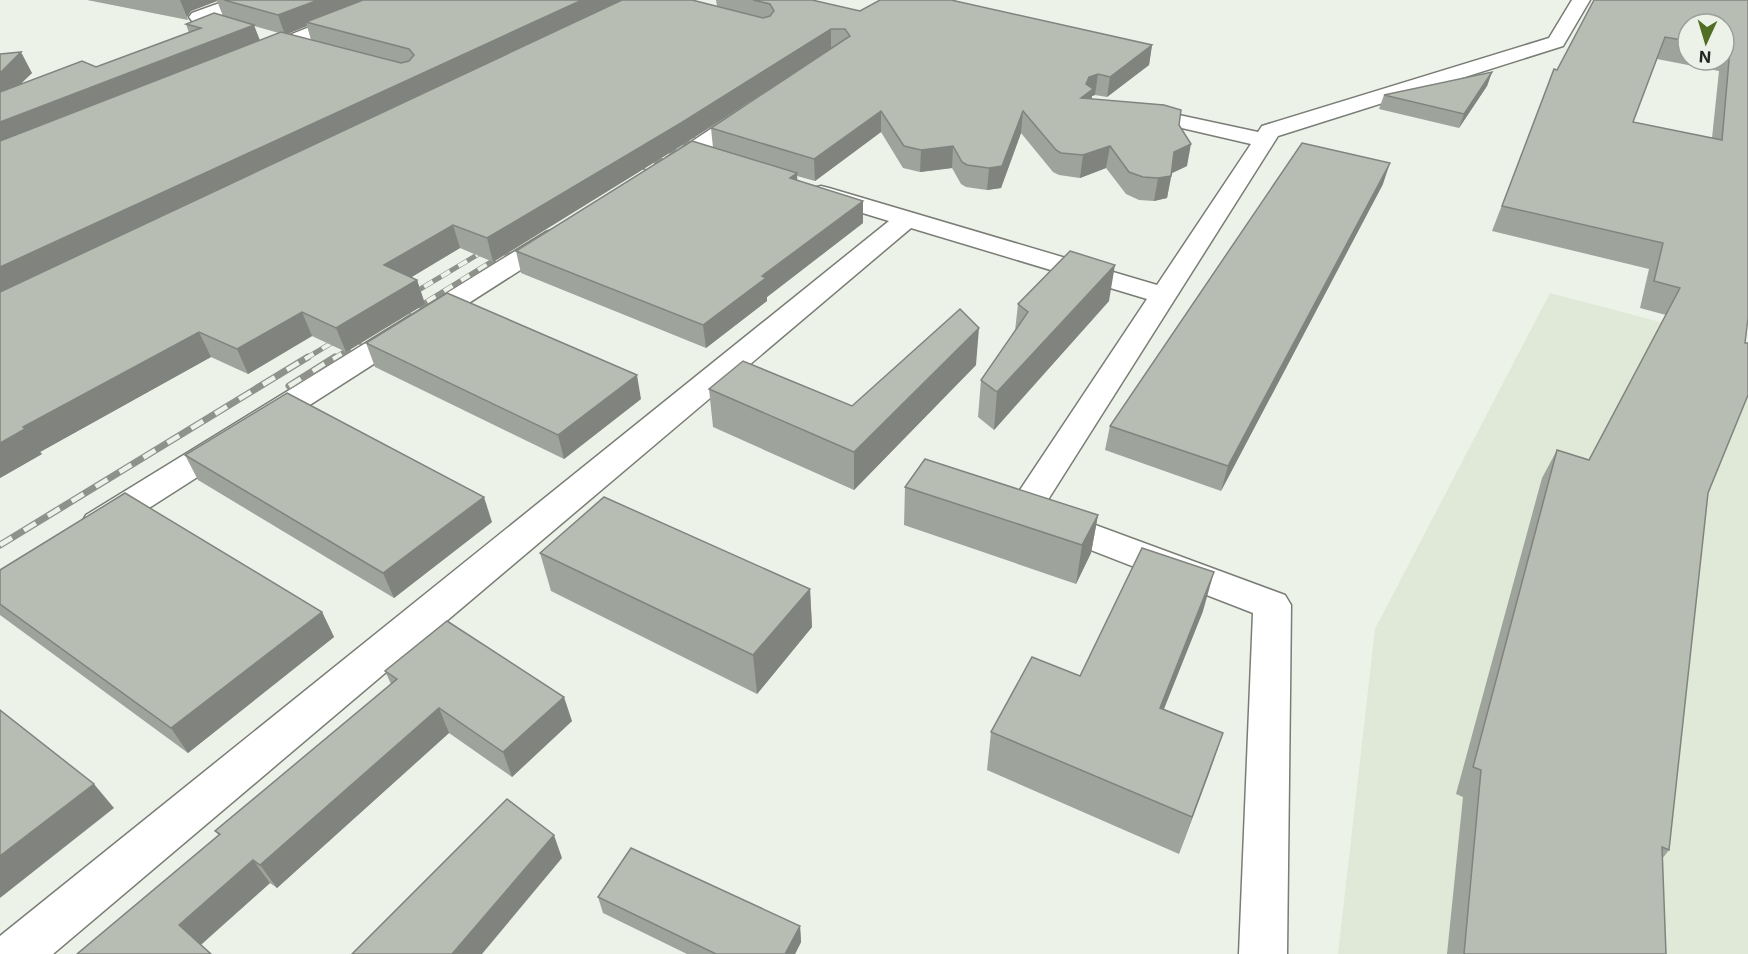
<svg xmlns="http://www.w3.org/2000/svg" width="1748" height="954" font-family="Inter,sans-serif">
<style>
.built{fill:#e0e8d8}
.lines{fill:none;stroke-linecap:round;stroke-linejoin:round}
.minor-casing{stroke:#797d75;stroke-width:3}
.minor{fill:#fff;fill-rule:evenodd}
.rail-far2-casing{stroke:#8e928b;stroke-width:4.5}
.rail-far1-casing{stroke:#8e928b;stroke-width:5}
.rail-casing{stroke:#8e928b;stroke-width:7}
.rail-far2{stroke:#edf2e9;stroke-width:3;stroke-dasharray:8;stroke-linecap:butt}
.rail-far1{stroke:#edf2e9;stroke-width:4;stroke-dasharray:10;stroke-linecap:butt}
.rail{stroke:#edf2e9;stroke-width:4.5;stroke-dasharray:14;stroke-linecap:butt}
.wall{fill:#9ea39b;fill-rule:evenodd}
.shaded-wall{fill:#81847e}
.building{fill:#b8bdb4;stroke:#81847e;stroke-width:1.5;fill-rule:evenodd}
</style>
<rect width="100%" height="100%" fill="#edf2e9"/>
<polygon class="built" points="1550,293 1748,345 1748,954 1338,954 1375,629"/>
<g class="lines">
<g class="minor-casing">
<g id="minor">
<polygon points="228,0 254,0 251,4 216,17 250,27 252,31 250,35 243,37 192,21 189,17 192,13"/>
<polygon points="378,0 403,0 400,4 268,57 254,57 251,53 254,49"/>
<polygon points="1572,0 1590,0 1563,46 1278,136 1044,506 1285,595 1291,605 1287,954 1239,954 1253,613 1011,519 1006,511 1147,299 911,228 53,954 0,954 0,936 889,221 813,198 809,193 813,188 821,186 829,188 1157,285 1251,144 1130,116 1126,112 1130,108 1137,106 1258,132 1262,126 1549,38"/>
<path d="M749,108l8,1 3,5 -3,5 -47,31 20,8 3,5 -3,5c-13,3 -40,-5 -48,-17l3,-5 56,-37z"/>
<polygon points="555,229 564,232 568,237 564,242 110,533 98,536 86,533 81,524 86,515 546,232"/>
</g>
</g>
<use href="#minor" class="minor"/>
<g class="rail-far2-casing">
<polyline id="rail-far2" points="662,157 693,137"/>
</g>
<g class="rail-far1-casing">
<g id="rail-far1">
<polyline points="645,168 664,156"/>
<polyline points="407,297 492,246"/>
<polyline points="410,312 507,252"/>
<polyline points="305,359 343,336"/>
<polyline points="333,359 359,343"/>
</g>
</g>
<g class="rail-casing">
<g id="rail">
<polyline points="289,386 335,357"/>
<polyline points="0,545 308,357"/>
</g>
</g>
<use href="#rail-far2" class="rail-far2"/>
<use href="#rail-far1" class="rail-far1"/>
<use href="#rail" class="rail"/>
</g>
<g class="wall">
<path d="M87,0h605l25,6 -1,-6h96l48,11 292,34 -3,20 -42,32 -12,-2 -3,1v3l87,26 8,41 -15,7 -5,25 -13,3 -15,-1 -13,-6 -20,-26 -26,10 -21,-3 -6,-3 -32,-39 -20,55 -14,2 -21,-3 -5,-3 -9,-16 -32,4 -17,-4 -22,-36 -66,49 -18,-5v4l66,43 -96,74v4l-61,47 -185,-75 -5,-22 197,-103 -2,-20 94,-62 -121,78 -191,118 -33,-14 -49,29 6,3 8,24 -79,48 -34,-16 -64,38 -37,-17 -171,95 2,2 -42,24v-424l32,19 -12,11 76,-17 93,-34 -3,-9 37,-8 -6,-15 -26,10 -4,6 1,3zM254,26l25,7 -19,7zM307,26l4,14 -23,-7z"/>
<path d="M1748,0l-40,493 -39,357 -7,9 4,95h-219l16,-157 -7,-3 86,-316 15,-28 32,10 77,-145 -26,-7 9,-39 -157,-38 62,-162 3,1zM1688,24h36v36h-36zM1657,59l62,12 -7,67 -79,-16z"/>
<polygon points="1492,72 1487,86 1459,128 1379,109 1384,95"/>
<polygon points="1383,184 1221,491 1105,450 1110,426"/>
<polygon points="1109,301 994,430 978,417 981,380 1015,331 1018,304"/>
<polygon points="366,343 641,399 564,459 375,367"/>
<polygon points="976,365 854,490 713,427 709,389 852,406"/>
<polygon points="185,455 492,522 394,598 198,480"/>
<polygon points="905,487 1098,515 1091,553 1076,584 904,525"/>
<polygon points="540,553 810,589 812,627 757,694 551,591"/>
<polygon points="0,570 322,612 334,637 188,753 0,615"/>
<polygon points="1203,611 1164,709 1223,733 1179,854 987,770 991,732 1080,676"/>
<polygon points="385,671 572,721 512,777 449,733 277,888 270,883 201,945 77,954 219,836 215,831 391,684"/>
<polygon points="598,897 800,926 801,942 795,954 687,954 603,913"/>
</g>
<g class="shaded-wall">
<polygon points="180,0 217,0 217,1 191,11 187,17"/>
<polygon points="318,0 372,0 306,22 307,26 285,35 278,15"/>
<polygon points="582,0 622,0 0,298 0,267"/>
<polygon points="254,25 261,44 0,148 0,122"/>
<polygon points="831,29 831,49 684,144 493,262 487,238"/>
<polygon points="1152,45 1149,65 1107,97 1110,77"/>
<polygon points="21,52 32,73 0,104 0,73"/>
<polygon points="1492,72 1487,86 1459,128 1464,114"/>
<polygon points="1098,74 1095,95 1092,96 1090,110 1081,98 1089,77"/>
<polygon points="881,111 881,132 815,181 814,159"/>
<polygon points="1023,111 1021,133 1001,188 987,190 989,168"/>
<polygon points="1191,144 1187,166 1170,174 1174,152"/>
<polygon points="953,146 952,168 920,172 921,150"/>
<polygon points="1110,146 1106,168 1080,178 1083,155"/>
<polygon points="1390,163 1383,184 1221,491 1228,466"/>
<polygon points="797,173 798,195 790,178"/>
<polygon points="1171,176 1167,198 1154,201 1158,178"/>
<polygon points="863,201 863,223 767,297 767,301 706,348 703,325 762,276"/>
<polygon points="453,225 460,248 392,289 384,265"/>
<polygon points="1115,265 1109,301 994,430 997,392"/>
<polygon points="417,280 425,304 346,352 336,328"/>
<polygon points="302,312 312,336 248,374 237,349"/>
<polygon points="979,328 976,365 854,490 854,452"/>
<polygon points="199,332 211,357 40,452 42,454 0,478 0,443 23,427"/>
<polygon points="637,375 641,399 564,459 558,435"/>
<polygon points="484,497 492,522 394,598 383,573"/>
<polygon points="1098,515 1091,553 1076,584 1082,545"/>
<polygon points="1214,572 1203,611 1149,746 1160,708"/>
<polygon points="810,589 812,627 757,694 753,655"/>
<polygon points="322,612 334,637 188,753 171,728"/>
<polygon points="564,697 572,721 512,777 503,752"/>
<polygon points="439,708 449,733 277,888 260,865"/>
<polygon points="1223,733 1210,771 1179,854 1192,817"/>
<polygon points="94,784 114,808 0,898 0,856"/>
<polygon points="554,835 562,858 482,954 452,954"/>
<polygon points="253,860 270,883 198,947 179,925"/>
<polygon points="800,926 801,942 795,954 785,954"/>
</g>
<g class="building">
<polygon points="224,0 318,0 278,15"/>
<polygon points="363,0 582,0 0,267 0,141 281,32 401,63 409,61 414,55 409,49 306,22"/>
<polygon points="622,0 692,0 763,18 770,16 774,11 770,4 753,0 812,0 860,11 880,0 951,0 1152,45 1110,77 1098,74 1089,77 1086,84 1093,89 1081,98 1164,105 1181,110 1179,125 1191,144 1174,152 1171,176 1158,178 1143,177 1129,172 1110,146 1083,155 1061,153 1056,150 1023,111 1002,166 989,168 967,165 962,162 953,146 921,150 904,146 881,111 814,159 711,128 850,36 845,29 831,29 681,123 487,238 453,225 384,265 417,280 336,328 302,312 237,349 199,332 23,427 25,429 0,443 0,292"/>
<path d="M1594,0h154v318l-3,25h3v52l-40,98 -39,357 -7,-3 4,107h-202l17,-184 -8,-3 84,-317 32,10 91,-172 -26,-7 9,-38 -161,-37 52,-137 3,1zM1688,24h36v24l6,1 -8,91 -89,-18 32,-85 23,4z"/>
<polygon points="214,13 254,25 0,122 0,92 82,61 96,67 201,28 186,24"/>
<polygon points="21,52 0,73 0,54"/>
<polygon points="1492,72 1464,114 1384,95"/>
<polygon points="692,141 797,173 790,178 863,201 762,276 766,278 703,325 516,251"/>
<polygon points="1302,143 1390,163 1228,466 1110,426"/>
<polygon points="1070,251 1115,265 997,392 981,380 1028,312 1018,304"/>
<polygon points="447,293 637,375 558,435 366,343"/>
<polygon points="960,309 979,328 854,452 709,389 743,361 852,406"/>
<polygon points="287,393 484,497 383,573 185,455"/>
<polygon points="925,459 1098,515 1082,545 905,487"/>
<polygon points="125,493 322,612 171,728 0,604 0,570"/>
<polygon points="604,497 810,589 753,655 540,553"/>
<polygon points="1142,548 1214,572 1160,708 1223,733 1192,817 991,732 1032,657 1080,676"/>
<polygon points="447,621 564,697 503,752 439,708 260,865 253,860 179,925 211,954 77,954 220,834 215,831 397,679 385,671"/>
<polygon points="0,710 94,784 0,856"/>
<polygon points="507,799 554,835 452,954 352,954"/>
<polygon points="631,848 800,926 785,954 716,954 598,897"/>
</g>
<g transform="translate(1706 42) rotate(184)"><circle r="28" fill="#edf2e9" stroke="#9ca099" stroke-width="1.5"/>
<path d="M0-4.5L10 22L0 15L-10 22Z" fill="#506f24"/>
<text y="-9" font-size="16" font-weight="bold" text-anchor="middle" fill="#222420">N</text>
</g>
</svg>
